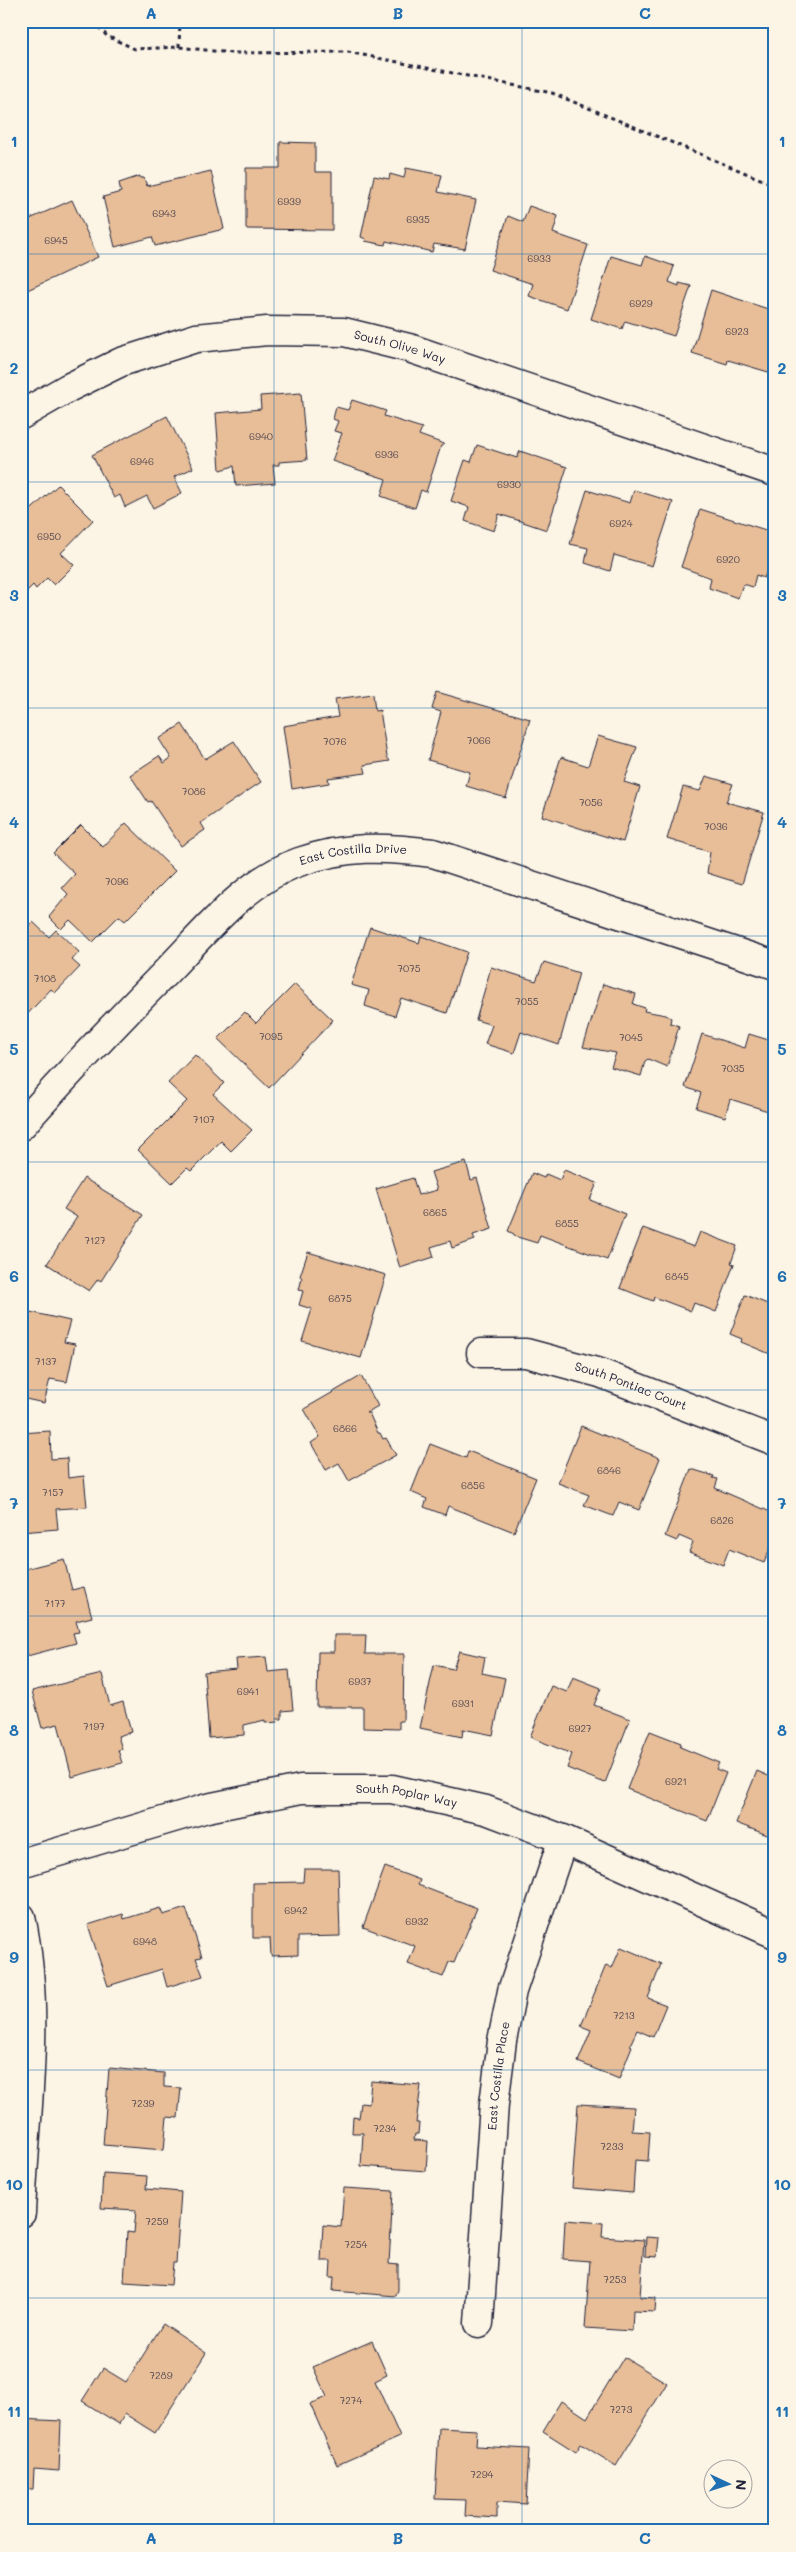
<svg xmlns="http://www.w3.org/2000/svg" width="796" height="2552" font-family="Mali,sans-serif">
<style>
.building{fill:#e8be98;stroke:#22223b}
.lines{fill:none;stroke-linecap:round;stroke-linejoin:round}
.street-casing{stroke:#22223b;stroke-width:31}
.path{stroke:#22223b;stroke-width:3;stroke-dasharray:4 4;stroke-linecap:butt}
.street{stroke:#fcf5e5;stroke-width:28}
.grid{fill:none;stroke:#1f6fb2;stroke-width:1;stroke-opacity:0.55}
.labels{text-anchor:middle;stroke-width:5;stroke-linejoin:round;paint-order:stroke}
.number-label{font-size:10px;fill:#544952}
.street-label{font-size:12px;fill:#22223b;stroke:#fcf5e5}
.neatline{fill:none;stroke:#1f6fb2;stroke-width:2}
.grid-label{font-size:16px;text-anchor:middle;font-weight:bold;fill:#1f6fb2}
</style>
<rect width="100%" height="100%" fill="#fcf5e5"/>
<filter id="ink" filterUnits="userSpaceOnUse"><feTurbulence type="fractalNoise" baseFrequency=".02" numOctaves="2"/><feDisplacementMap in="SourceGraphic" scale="10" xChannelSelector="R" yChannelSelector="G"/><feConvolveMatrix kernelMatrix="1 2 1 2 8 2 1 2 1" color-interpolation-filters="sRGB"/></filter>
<g filter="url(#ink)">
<g class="building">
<polygon points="280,142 315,143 315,172 332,172 332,230 246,229 246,168 280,168"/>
<polygon points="406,168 442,175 438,192 476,200 465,249 434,244 432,252 386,241 385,245 365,241 366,239 361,237 374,176 389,179 390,174 404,178"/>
<polygon points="211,171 224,229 155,246 152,237 115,247 103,197 121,192 119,183 140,176 140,178 144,178 147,186"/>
<polygon points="72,200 98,257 21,293 21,223"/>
<polygon points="529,206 558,216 553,233 588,245 567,309 529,296 533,284 490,270 508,216 523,222"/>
<polygon points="611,256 642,265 645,256 674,266 669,282 679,286 679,283 691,286 674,336 625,321 622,329 591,319"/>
<polygon points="711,290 768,309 773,293 775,293 775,374 728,360 727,364 692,353"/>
<polygon points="301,393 307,460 279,462 279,465 273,465 275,483 236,486 234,466 220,470 216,413 261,409 260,396"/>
<polygon points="352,400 386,411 384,416 422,428 419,435 444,444 441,446 426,492 421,490 415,508 381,496 386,479 332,461 342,433 334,431 338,421 333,419 336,407 348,410"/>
<polygon points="167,416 193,468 174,477 182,493 153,508 147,496 125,507 120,495 114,498 92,455"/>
<polygon points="477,445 517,458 520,451 567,467 547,530 499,514 494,531 465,521 469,507 451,501 465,460 471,462"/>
<polygon points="58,485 93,520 61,553 74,565 54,585 47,578 36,589 33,585 22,596 21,519"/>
<polygon points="587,490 630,503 634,490 673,502 652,566 614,555 610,571 585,563 588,548 570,544"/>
<polygon points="700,509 775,533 775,550 764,578 756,575 753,587 743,584 738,598 709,588 711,578 681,567"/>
<polygon points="437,692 530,719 506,798 466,786 470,772 428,760 441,712 432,709"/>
<polygon points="373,694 375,711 380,710 387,757 390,761 364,765 366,773 328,778 329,783 292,789 283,726 338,717 335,699"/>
<polygon points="182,724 205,759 234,741 261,782 201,823 205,830 181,846 151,801 148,802 130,775 159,756 164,763 171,758 159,739"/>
<polygon points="598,736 637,747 624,782 640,787 623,842 542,816 561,757 588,766"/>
<polygon points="706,776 733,784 726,802 764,812 742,884 707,873 710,852 667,839 683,787 700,791"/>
<polygon points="126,823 175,871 125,921 119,916 93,942 70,920 61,929 49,917 68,894 62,888 75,874 53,853 81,825 103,847"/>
<polygon points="33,922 49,937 56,930 79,952 72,960 80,967 55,993 51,989 21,1021 21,934"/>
<polygon points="370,927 419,943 421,936 467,952 447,1013 401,998 395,1016 365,1006 369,990 351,985"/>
<polygon points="544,962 579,973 559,1045 521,1032 514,1053 485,1044 492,1025 476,1020 491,967 536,981"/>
<polygon points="295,984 333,1020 269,1088 218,1039 245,1012 256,1023"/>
<polygon points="603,984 636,994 633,1004 645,1008 644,1011 666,1015 671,1018 670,1023 679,1026 667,1067 648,1059 645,1061 641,1076 611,1067 616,1053 583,1047"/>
<polygon points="702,1034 745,1048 749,1034 775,1042 775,1090 768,1111 730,1099 725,1117 696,1108 701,1093 685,1087"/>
<polygon points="195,1055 224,1083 213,1094 252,1130 231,1151 221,1141 191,1171 187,1168 172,1183 138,1150 187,1101 168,1083"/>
<polygon points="466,1162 471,1180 477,1178 492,1229 473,1235 475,1240 452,1248 450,1241 431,1247 434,1257 400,1268 376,1189 413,1178 418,1195 437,1190 431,1172"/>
<polygon points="564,1170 597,1183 590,1200 625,1214 607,1260 540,1235 537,1243 514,1236 514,1234 508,1231 532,1173 544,1178 546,1174 560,1180"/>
<polygon points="84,1178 143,1215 101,1281 98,1279 89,1291 47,1264 77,1217 64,1209"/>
<polygon points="643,1228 694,1247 700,1232 737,1246 731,1263 734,1264 716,1312 694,1303 691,1311 654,1297 653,1301 620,1288"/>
<polygon points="308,1252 386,1275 361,1358 302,1341 312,1309 299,1305 303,1291 299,1290 302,1278 300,1276"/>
<polygon points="745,1295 775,1307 775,1356 741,1342 742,1339 730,1334"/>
<polygon points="21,1310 70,1321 64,1342 75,1344 67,1382 50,1379 44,1403 21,1398"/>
<polygon points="361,1376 378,1406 366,1413 369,1413 378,1433 380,1433 383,1439 386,1438 396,1455 349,1481 339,1463 326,1470 311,1443 320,1437 304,1409"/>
<polygon points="581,1426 660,1458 639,1510 619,1502 613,1516 584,1505 589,1495 558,1483"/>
<polygon points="50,1431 51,1459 67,1458 68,1478 84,1476 87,1507 56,1509 58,1529 21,1532 21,1433"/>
<polygon points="430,1444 466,1458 468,1451 536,1478 514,1532 448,1506 445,1515 424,1507 427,1499 411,1492"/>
<polygon points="691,1469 714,1476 713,1478 718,1479 715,1488 775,1514 775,1536 764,1563 729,1549 723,1565 689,1552 693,1542 679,1536 677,1541 665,1536"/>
<polygon points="64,1559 72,1590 84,1587 92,1617 76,1621 79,1632 73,1633 76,1643 27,1656 21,1636 21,1570"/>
<polygon points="334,1635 366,1635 365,1654 404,1654 403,1721 399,1721 399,1729 363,1728 363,1707 317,1707 318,1652 334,1652"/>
<polygon points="459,1651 485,1657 482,1673 505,1678 493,1735 463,1729 462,1737 420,1728 434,1665 453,1669"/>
<polygon points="266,1657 268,1672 289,1670 293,1710 282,1711 282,1719 277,1719 278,1722 265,1723 265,1720 244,1725 244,1735 209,1738 204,1672 237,1669 236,1659"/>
<polygon points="102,1674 110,1706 123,1702 131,1732 118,1736 122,1749 118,1750 122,1763 72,1777 58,1724 42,1728 32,1691"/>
<polygon points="573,1677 601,1688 594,1705 630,1719 605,1783 567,1768 572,1754 530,1737 551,1686 567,1692"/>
<polygon points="650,1731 681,1743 680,1747 719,1763 716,1769 726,1773 707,1821 627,1789"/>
<polygon points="757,1771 773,1778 775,1773 775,1838 736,1823"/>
<polygon points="385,1867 420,1880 418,1885 477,1908 454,1963 449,1962 443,1977 408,1964 415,1946 363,1927"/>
<polygon points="304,1869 338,1869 340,1936 298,1937 298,1955 271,1956 270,1938 253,1938 253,1883 303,1882"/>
<polygon points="160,1908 163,1915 186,1908 202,1957 196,1958 203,1976 167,1987 162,1969 108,1986 88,1925 123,1914 124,1919"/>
<polygon points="621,1947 661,1964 648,1998 666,2005 653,2037 637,2030 630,2045 632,2046 619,2079 578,2062 591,2030 581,2026 606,1965 612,1968"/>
<polygon points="109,2068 164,2073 164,2087 181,2088 178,2118 167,2117 164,2150 103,2145"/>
<polygon points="371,2081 421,2085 416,2123 419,2123 418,2134 415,2134 414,2140 428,2141 426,2171 361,2166 363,2133 352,2133 353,2117 359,2118 361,2103 369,2104"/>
<polygon points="578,2104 634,2107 632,2131 650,2132 648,2161 635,2160 633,2193 572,2188"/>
<polygon points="103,2173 147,2176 146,2189 181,2192 176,2263 173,2263 171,2285 124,2282 127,2232 134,2233 136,2210 101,2208"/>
<polygon points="344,2188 393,2191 389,2264 398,2265 398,2290 396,2296 333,2291 334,2277 330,2277 331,2261 321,2261 323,2225 341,2227"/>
<polygon points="565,2220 603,2223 602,2237 644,2240 640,2297 656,2298 655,2312 633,2311 632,2331 585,2328 590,2261 563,2259"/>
<polygon points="646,2237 659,2238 657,2257 645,2256"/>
<polygon points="163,2324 206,2353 155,2433 125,2414 119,2424 82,2401 103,2368 126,2382"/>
<polygon points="372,2341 387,2375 375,2381 400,2437 337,2465 310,2404 327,2397 313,2367"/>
<polygon points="624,2357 667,2383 616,2466 581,2444 576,2452 543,2431 561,2401 587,2418"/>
<polygon points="21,2419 61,2421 59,2471 34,2469 33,2489 21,2489"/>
<polygon points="439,2428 477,2430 476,2446 529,2449 526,2504 497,2502 497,2518 465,2516 466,2500 435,2499"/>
</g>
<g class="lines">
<g class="street-casing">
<g id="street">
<path id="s1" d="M21,415l47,-27 53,-26 75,-24 71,-7 77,1 65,16 366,124"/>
<path id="s2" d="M21,1126c47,-53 96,-104 145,-154 39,-40 79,-91 133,-110 48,-17 85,-15 134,-9l342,112"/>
<path id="s3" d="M481,1353h45l74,20 175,68"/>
<path id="s4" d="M21,1863l186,-55 94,-19h91l94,21 77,29 212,95"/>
<path d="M21,1917c21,99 4,197 0,296"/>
<path id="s5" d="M479,2323l15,-219 8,-63 10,-50 51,-152"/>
</g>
</g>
<g class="path">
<polyline points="93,21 107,36 135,49 179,47 231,53 348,52 552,93 775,185"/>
<polyline points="179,47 180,21"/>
</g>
<use href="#street" class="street"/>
</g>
</g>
<path class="grid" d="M274,21v2510M522,21v2510M21,254h754M21,482h754M21,708h754M21,936h754M21,1162h754M21,1390h754M21,1616h754M21,1844h754M21,2070h754M21,2298h754"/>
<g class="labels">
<g class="number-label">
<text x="289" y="205">6939</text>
<text x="164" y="217">6943</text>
<text x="418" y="223">6935</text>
<text x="56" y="244">6945</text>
<text x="539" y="262">6933</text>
<text x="641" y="307">6929</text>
<text x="737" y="335">6923</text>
<text x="261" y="440">6940</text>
<text x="387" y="458">6936</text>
<text x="142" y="465">6946</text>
<text x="509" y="488">6930</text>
<text x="621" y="527">6924</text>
<text x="49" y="540">6950</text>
<text x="728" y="563">6920</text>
<text x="479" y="744">7066</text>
<text x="335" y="745">7076</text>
<text x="194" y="795">7086</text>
<text x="591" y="806">7056</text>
<text x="716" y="830">7036</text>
<text x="117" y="885">7096</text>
<text x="409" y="972">7075</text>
<text x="45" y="982">7108</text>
<text x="527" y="1005">7055</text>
<text x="271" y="1040">7095</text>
<text x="631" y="1041">7045</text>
<text x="733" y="1072">7035</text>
<text x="204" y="1123">7107</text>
<text x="435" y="1216">6865</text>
<text x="567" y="1227">6855</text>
<text x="95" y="1244">7127</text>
<text x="677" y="1280">6845</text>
<text x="340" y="1302">6875</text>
<text x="46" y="1365">7137</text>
<text x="345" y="1432">6866</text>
<text x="609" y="1474">6846</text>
<text x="473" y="1489">6856</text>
<text x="53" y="1496">7157</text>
<text x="722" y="1524">6826</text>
<text x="55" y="1607">7177</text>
<text x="360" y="1685">6937</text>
<text x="248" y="1695">6941</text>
<text x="463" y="1707">6931</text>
<text x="94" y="1730">7197</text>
<text x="580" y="1732">6927</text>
<text x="676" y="1785">6921</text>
<text x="296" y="1914">6942</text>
<text x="417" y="1925">6932</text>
<text x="145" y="1945">6948</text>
<text x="624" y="2019">7213</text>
<text x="143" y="2107">7239</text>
<text x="385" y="2132">7234</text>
<text x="612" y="2150">7233</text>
<text x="157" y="2225">7259</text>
<text x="356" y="2248">7254</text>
<text x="615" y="2283">7253</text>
<text x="161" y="2379">7289</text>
<text x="351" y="2404">7274</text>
<text x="621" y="2413">7273</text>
<text x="482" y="2478">7294</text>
</g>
<g class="street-label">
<text dy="4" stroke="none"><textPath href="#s1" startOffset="398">South Olive Way</textPath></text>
<text dy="4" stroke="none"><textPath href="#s2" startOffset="441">East Costilla Drive</textPath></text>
<text dy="4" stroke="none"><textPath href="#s3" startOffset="155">South Pontiac Court</textPath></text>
<text dy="4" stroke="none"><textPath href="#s4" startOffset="396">South Poplar Way</textPath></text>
<text dy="4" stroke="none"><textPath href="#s5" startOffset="248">East Costilla Place</textPath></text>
</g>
</g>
<rect width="796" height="2552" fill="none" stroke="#fcf5e5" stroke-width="55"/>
<g transform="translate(728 2484) rotate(94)"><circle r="24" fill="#fcf5e5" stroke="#a5a1a1"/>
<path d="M0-4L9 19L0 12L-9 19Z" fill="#1f6fb2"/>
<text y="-8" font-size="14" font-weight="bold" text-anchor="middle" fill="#22223b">N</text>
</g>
<rect x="28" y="28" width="740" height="2496" class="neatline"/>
<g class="grid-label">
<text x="151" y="19">A</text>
<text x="398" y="19">B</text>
<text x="645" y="19">C</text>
<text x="14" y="147">1</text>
<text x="782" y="147">1</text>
<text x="14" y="374">2</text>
<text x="782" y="374">2</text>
<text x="14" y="601">3</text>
<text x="782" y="601">3</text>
<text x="14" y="828">4</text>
<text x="782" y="828">4</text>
<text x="14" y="1055">5</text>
<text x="782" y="1055">5</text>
<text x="14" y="1282">6</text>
<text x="782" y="1282">6</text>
<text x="14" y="1509">7</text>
<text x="782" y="1509">7</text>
<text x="14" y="1736">8</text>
<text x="782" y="1736">8</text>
<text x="14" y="1963">9</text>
<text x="782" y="1963">9</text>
<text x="14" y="2190">10</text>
<text x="782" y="2190">10</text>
<text x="14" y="2417">11</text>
<text x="782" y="2417">11</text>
<text x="151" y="2544">A</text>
<text x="398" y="2544">B</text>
<text x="645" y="2544">C</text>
</g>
</svg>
